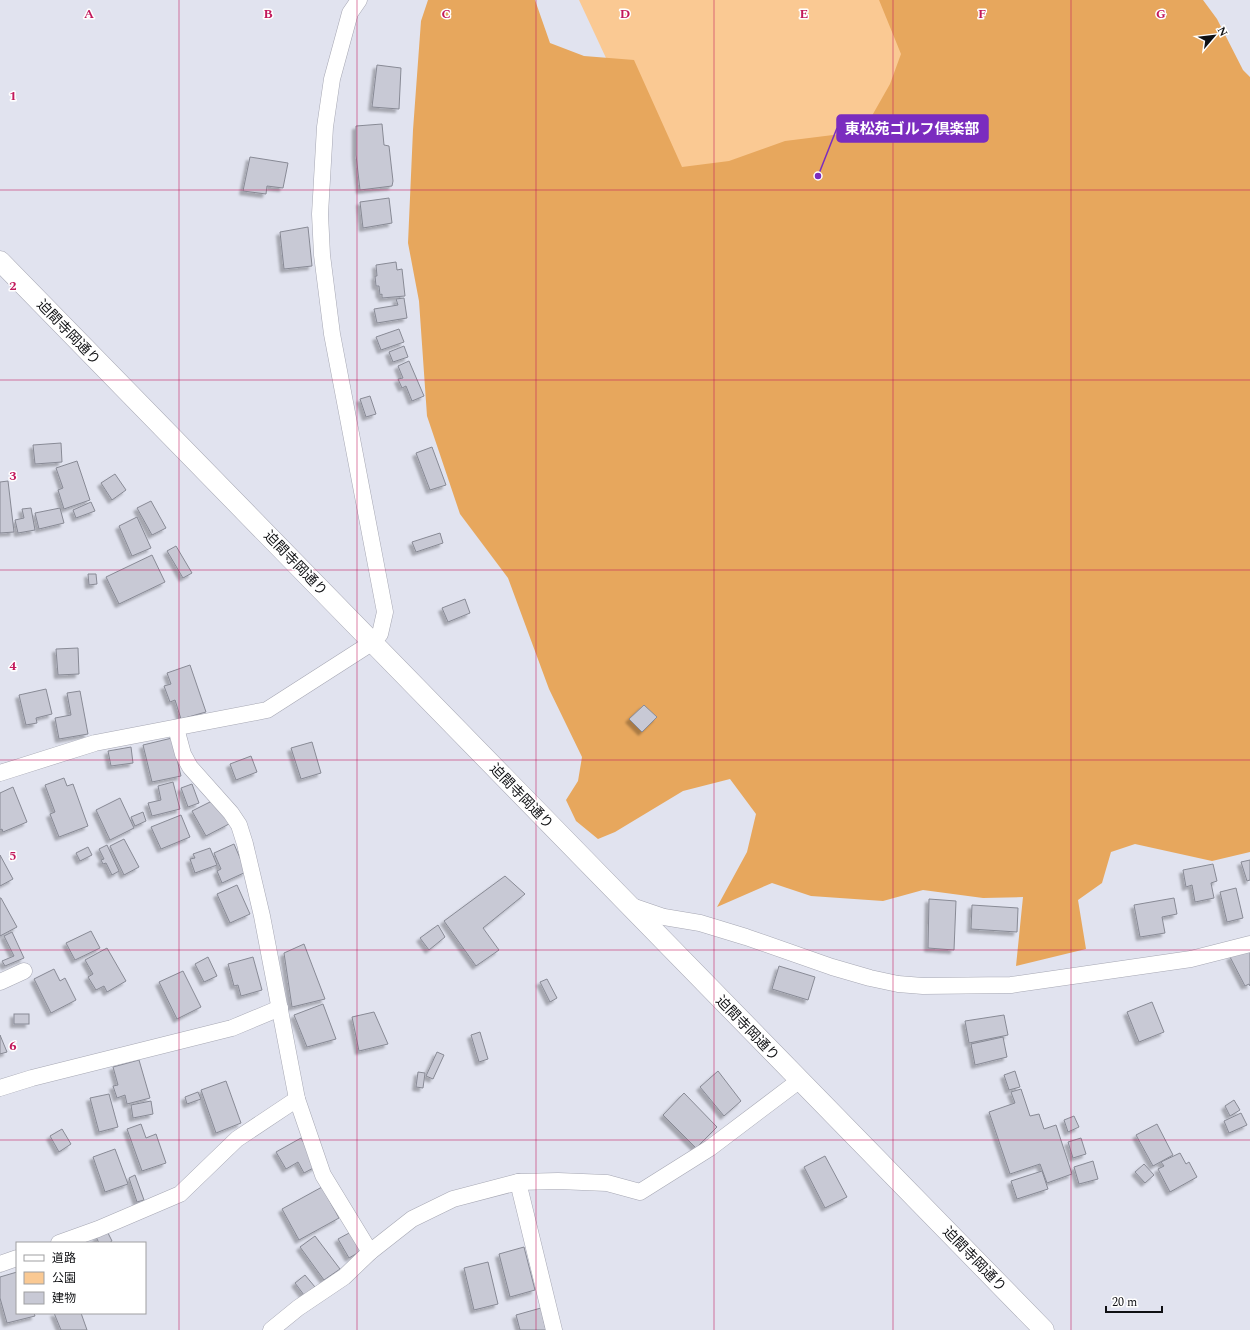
<svg xmlns="http://www.w3.org/2000/svg" width="1250" height="1330" font-family="Spectral,'Noto Sans JP',serif">
<style>
.green{fill:#fac993}
.forest{fill:#e7a75d}
.building{fill:#c8c9d5;stroke:#888a95;filter:url(#shadow)}
.lines{fill:none;stroke-linecap:round;stroke-linejoin:round}
.minor-casing{stroke:#a6a7b3;stroke-width:17}
.tertiary-casing{stroke:#a6a7b3;stroke-width:21}
.minor{stroke:#fff;stroke-width:16}
.tertiary{stroke:#fff;stroke-width:20}
.grid{fill:none;stroke:#c2185b;stroke-width:1;stroke-opacity:0.55}
.labels{text-anchor:middle;stroke-width:3;stroke-linejoin:round;paint-order:stroke}
.street-label{font-size:14px;fill:#0f1013;stroke:#fff}
.grid-label{font-size:13px;text-anchor:middle;font-weight:bold;fill:#c2185b;stroke:#fff;stroke-width:3;stroke-linejoin:round;paint-order:stroke}
.leader{fill:none;stroke:#7b2cbf;stroke-width:1.5}
.callout-dot{fill:#7b2cbf;stroke:#fff;stroke-width:1.5}
.callout{fill:#7b2cbf;stroke:#7b2cbf;stroke-width:1.5}
.callout-label{font-size:15px;text-anchor:middle;font-weight:bold;fill:#fff}
</style>
<defs>
<filter id="shadow"><feDropShadow dx="-3.5" dy="3.5" stdDeviation="1" flood-color="#0004"/></filter>
</defs>
<rect width="100%" height="100%" fill="#e1e3ef"/>
<polygon class="green" points="579,0 1017,0 1034,135 680,217"/>
<polygon class="forest" points="428,0 535,0 550,43 584,56 634,60 682,167 729,161 785,141 841,134 869,121 890,84 901,54 879,0 1203,0 1217,19 1243,70 1250,77 1250,852 1212,861 1135,844 1111,852 1102,883 1078,900 1086,949 1016,966 1023,897 983,898 923,890 883,901 811,896 772,883 717,907 747,852 756,814 730,779 683,791 615,832 598,839 576,821 566,800 578,781 582,757 549,689 508,578 460,514 427,416 419,301 408,243 413,130 421,21"/>
<g class="building">
<polygon points="377,65 401,68 399,109 372,107"/>
<polygon points="382,124 384,145 389,146 393,181 392,186 360,190 356,155 356,126"/>
<polygon points="250,157 288,163 283,188 267,186 266,194 243,191"/>
<polygon points="389,198 392,223 363,228 360,202"/>
<polygon points="308,227 312,266 284,269 280,232"/>
<polygon points="396,262 397,270 402,269 405,296 382,298 382,294 380,295 379,286 376,286 375,276 377,276 376,265"/>
<polygon points="404,298 407,318 377,323 374,309 398,305 396,299"/>
<polygon points="399,329 404,342 381,350 376,337"/>
<polygon points="404,346 408,357 393,362 389,352"/>
<polygon points="409,361 424,396 412,401 406,386 402,388 398,379 403,378 398,366"/>
<polygon points="370,396 376,414 366,417 360,399"/>
<polygon points="61,443 62,462 35,464 33,445"/>
<polygon points="432,447 446,485 430,490 416,453"/>
<polygon points="77,461 90,500 64,509 58,490 63,488 56,468"/>
<polygon points="115,474 126,490 112,500 101,483"/>
<polygon points="8,481 14,532 0,533 0,482"/>
<polygon points="151,501 166,528 152,535 137,508"/>
<polygon points="91,502 95,511 76,518 73,510"/>
<polygon points="31,508 35,530 18,533 15,520 24,518 22,509"/>
<polygon points="60,508 64,523 39,529 35,513"/>
<polygon points="137,517 151,548 132,556 119,526"/>
<polygon points="440,533 443,543 416,552 412,542"/>
<polygon points="176,546 192,573 183,578 167,551"/>
<polygon points="152,555 165,582 119,604 106,577"/>
<polygon points="88,574 96,574 97,584 89,585"/>
<polygon points="465,599 470,613 448,622 442,608"/>
<polygon points="78,648 79,674 58,675 56,649"/>
<polygon points="190,665 206,712 181,719 175,700 170,702 164,686 171,684 167,673"/>
<polygon points="46,689 52,714 36,718 37,723 26,725 19,695"/>
<polygon points="80,691 88,734 59,739 55,718 71,715 67,693"/>
<polygon points="644,705 657,717 642,732 629,719"/>
<polygon points="172,738 181,776 152,782 143,745"/>
<polygon points="312,742 321,773 301,779 291,748"/>
<polygon points="131,747 133,763 111,766 108,751"/>
<polygon points="251,756 257,772 236,780 230,764"/>
<polygon points="64,778 67,786 73,784 88,826 59,837 50,814 55,812 45,785"/>
<polygon points="173,782 180,809 152,816 148,803 161,800 158,786"/>
<polygon points="192,784 199,803 188,807 181,788"/>
<polygon points="13,787 27,822 3,832 2,829 0,830 0,793"/>
<polygon points="120,798 134,828 110,840 96,810"/>
<polygon points="216,799 229,824 206,836 192,811"/>
<polygon points="143,812 146,821 135,826 131,817"/>
<polygon points="181,815 190,837 161,849 151,827"/>
<polygon points="124,839 139,867 124,875 110,846"/>
<polygon points="234,844 246,872 222,883 217,871 221,869 214,853"/>
<polygon points="107,845 119,871 112,875 106,863 103,864 101,860 104,859 99,849"/>
<polygon points="88,847 92,855 80,861 76,853"/>
<polygon points="210,848 217,865 195,873 190,859 195,858 193,854"/>
<polygon points="0,855 13,879 0,886"/>
<polygon points="1250,860 1250,880 1247,881 1241,862"/>
<polygon points="1213,864 1217,881 1211,883 1214,898 1195,902 1192,885 1186,887 1183,870"/>
<polygon points="505,876 525,894 483,928 499,950 476,966 444,921"/>
<polygon points="237,885 250,914 230,923 217,894"/>
<polygon points="1236,888 1243,918 1227,922 1220,892"/>
<polygon points="0,898 1,898 17,927 0,936"/>
<polygon points="1174,898 1177,914 1162,917 1165,933 1140,937 1134,905"/>
<polygon points="929,899 956,901 954,950 928,948"/>
<polygon points="972,905 1018,908 1017,932 971,929"/>
<polygon points="438,925 445,937 429,950 420,938"/>
<polygon points="91,931 100,948 75,960 66,943"/>
<polygon points="12,932 24,958 5,966 2,961 14,956 4,936"/>
<polygon points="304,944 325,999 292,1007 284,953"/>
<polygon points="1250,946 1250,986 1249,984 1245,986 1230,957"/>
<polygon points="107,948 126,981 107,992 104,986 96,990 88,977 93,974 85,960"/>
<polygon points="208,957 217,976 204,982 195,964"/>
<polygon points="253,957 262,990 241,996 238,985 234,986 228,964"/>
<polygon points="779,966 815,977 808,1000 772,989"/>
<polygon points="54,969 60,981 65,978 76,1000 51,1013 34,979"/>
<polygon points="183,971 201,1007 177,1019 159,982"/>
<polygon points="547,979 557,998 550,1002 540,982"/>
<polygon points="1152,1002 1164,1032 1139,1042 1127,1012"/>
<polygon points="323,1004 336,1039 307,1047 294,1015"/>
<polygon points="374,1012 388,1044 359,1051 352,1017"/>
<rect x="14" y="1014" width="15" height="10"/>
<polygon points="1004,1015 1008,1035 969,1043 965,1021"/>
<polygon points="480,1032 488,1059 479,1062 471,1035"/>
<polygon points="0,1035 7,1052 0,1054"/>
<polygon points="1003,1037 1007,1057 975,1065 971,1044"/>
<polygon points="437,1052 444,1055 433,1079 426,1076"/>
<polygon points="139,1060 150,1098 127,1104 125,1095 117,1098 113,1086 118,1085 113,1067"/>
<polygon points="718,1071 741,1101 724,1116 700,1087"/>
<polygon points="1015,1071 1020,1087 1009,1090 1004,1075"/>
<polygon points="418,1072 425,1073 423,1088 416,1087"/>
<polygon points="226,1081 241,1123 216,1133 201,1090"/>
<polygon points="1021,1089 1030,1116 1039,1114 1044,1129 1056,1125 1072,1174 1047,1183 1040,1164 1010,1174 989,1112 1015,1103 1011,1092"/>
<polygon points="198,1092 201,1099 187,1104 185,1097"/>
<polygon points="684,1093 717,1127 696,1148 663,1115"/>
<polygon points="109,1094 118,1127 99,1132 90,1098"/>
<polygon points="1234,1100 1240,1110 1230,1116 1225,1106"/>
<polygon points="151,1101 153,1114 133,1118 131,1105"/>
<polygon points="1241,1113 1247,1125 1229,1133 1224,1121"/>
<polygon points="1074,1116 1079,1127 1068,1132 1064,1120"/>
<polygon points="141,1124 146,1138 156,1134 166,1163 142,1171 127,1129"/>
<polygon points="1157,1124 1173,1155 1153,1166 1136,1135"/>
<polygon points="62,1129 71,1144 59,1152 50,1136"/>
<polygon points="301,1138 317,1166 304,1173 298,1162 286,1169 276,1152"/>
<polygon points="1081,1138 1086,1154 1073,1158 1068,1142"/>
<polygon points="115,1149 128,1184 105,1192 93,1157"/>
<polygon points="1180,1153 1186,1164 1189,1162 1197,1177 1170,1192 1158,1169 1164,1166 1161,1162"/>
<polygon points="825,1156 847,1197 825,1208 804,1167"/>
<polygon points="1093,1161 1098,1179 1079,1184 1074,1167"/>
<polygon points="1144,1164 1154,1175 1145,1183 1135,1172"/>
<polygon points="1042,1171 1048,1189 1017,1199 1011,1181"/>
<polygon points="135,1175 144,1200 137,1202 129,1178"/>
<polygon points="322,1187 339,1218 299,1240 282,1209"/>
<polygon points="107,1231 112,1241 109,1243 99,1243 96,1237"/>
<polygon points="351,1232 361,1251 349,1258 338,1239"/>
<polygon points="315,1236 340,1269 324,1280 300,1247"/>
<polygon points="524,1247 535,1290 510,1297 499,1254"/>
<polygon points="488,1262 498,1304 474,1310 464,1268"/>
<polygon points="17,1272 17,1313 34,1313 35,1316 7,1323 0,1298 0,1277"/>
<polygon points="305,1275 315,1287 304,1295 295,1283"/>
<polygon points="541,1308 546,1330 520,1330 516,1315"/>
<polygon points="54,1313 81,1313 87,1330 61,1330"/>
</g>
<g class="lines">
<g class="minor-casing">
<g id="minor">
<polyline points="176,728 183,754 190,767 231,813 239,825 245,844 262,916 297,1099 323,1175 370,1252"/>
<polyline points="0,773 95,743 267,710 373,642 380,634 385,612 332,334 322,255 320,214 325,127 332,79 350,13 359,0"/>
<polyline points="629,905 664,917 700,923 746,937 832,967 870,978 898,984 923,986 1011,985 1191,959 1250,944"/>
<polyline points="0,982 24,971"/>
<polyline points="0,1088 32,1078 232,1028 280,1008"/>
<polyline points="518,1182 554,1330"/>
<polyline points="59,1243 98,1229 180,1194 237,1139 297,1099"/>
<polyline points="0,1264 17,1258"/>
<polyline points="271,1330 298,1308 344,1277 370,1252 412,1219 453,1199 518,1182 558,1181 607,1183 640,1192 710,1148 800,1080"/>
</g>
</g>
<g class="tertiary-casing">
<polyline id="tertiary" points="0,261 1044,1330"/>
</g>
<use href="#minor" class="minor"/>
<use href="#tertiary" class="tertiary"/>
</g>
<path class="grid" d="M179,0v1330M357,0v1330M536,0v1330M714,0v1330M893,0v1330M1071,0v1330M0,190h1250M0,380h1250M0,570h1250M0,760h1250M0,950h1250M0,1140h1250"/>
<g class="labels">
<g class="street-label">
<text transform="translate(69 332) rotate(46)" y="5">迫間寺岡通り</text>
<text transform="translate(296 563) rotate(46)" y="5">迫間寺岡通り</text>
<text transform="translate(522 796) rotate(46)" y="5">迫間寺岡通り</text>
<text transform="translate(748 1028) rotate(46)" y="5">迫間寺岡通り</text>
<text transform="translate(975 1259) rotate(46)" y="5">迫間寺岡通り</text>
</g>
</g>
<g class="grid-label">
<text x="89" y="18">A</text>
<text x="268" y="18">B</text>
<text x="446" y="18">C</text>
<text x="625" y="18">D</text>
<text x="804" y="18">E</text>
<text x="982" y="18">F</text>
<text x="1161" y="18">G</text>
<text x="13" y="100">1</text>
<text x="13" y="290">2</text>
<text x="13" y="480">3</text>
<text x="13" y="670">4</text>
<text x="13" y="860">5</text>
<text x="13" y="1050">6</text>
</g>
<path class="leader" d="M818 176L837 128"/>
<circle class="callout-dot" cx="818" cy="176" r="4"/>
<rect class="callout" x="837" y="115" width="151" height="27" rx="4"/>
<g class="callout-label">
<text x="912" y="134">東松苑ゴルフ倶楽部</text>
</g>
<rect x="16" y="1242" width="130" height="72" fill="#ffffff" stroke="#9f9fa1"/>
<rect x="24" y="1255" width="20" height="6" fill="#ffffff" stroke="#9f9fa1"/>
<text x="52" y="1262" font-size="12" fill="#0f1013">道路</text>
<rect x="24" y="1272" width="20" height="12" fill="#fac993" stroke="#9f9fa1"/>
<text x="52" y="1282" font-size="12" fill="#0f1013">公園</text>
<rect x="24" y="1292" width="20" height="12" fill="#c8c9d5" stroke="#9f9fa1"/>
<text x="52" y="1302" font-size="12" fill="#0f1013">建物</text>
<g transform="translate(1214 36) rotate(62)" stroke="#ffffff" stroke-width="3" paint-order="stroke">
<path d="M0-3L7 15L0 10L-7 15Z" fill="#0f1013"/>
<text y="-6" font-size="11" font-weight="bold" text-anchor="middle" fill="#0f1013">N</text>
</g>
<path d="M1106 1306v6h56v-6" fill="none" stroke="#0f1013" stroke-width="2"/>
<text x="1112" y="1306" font-size="12" fill="#0f1013" stroke="#ffffff" stroke-width="3" paint-order="stroke">20 m</text>
</svg>
